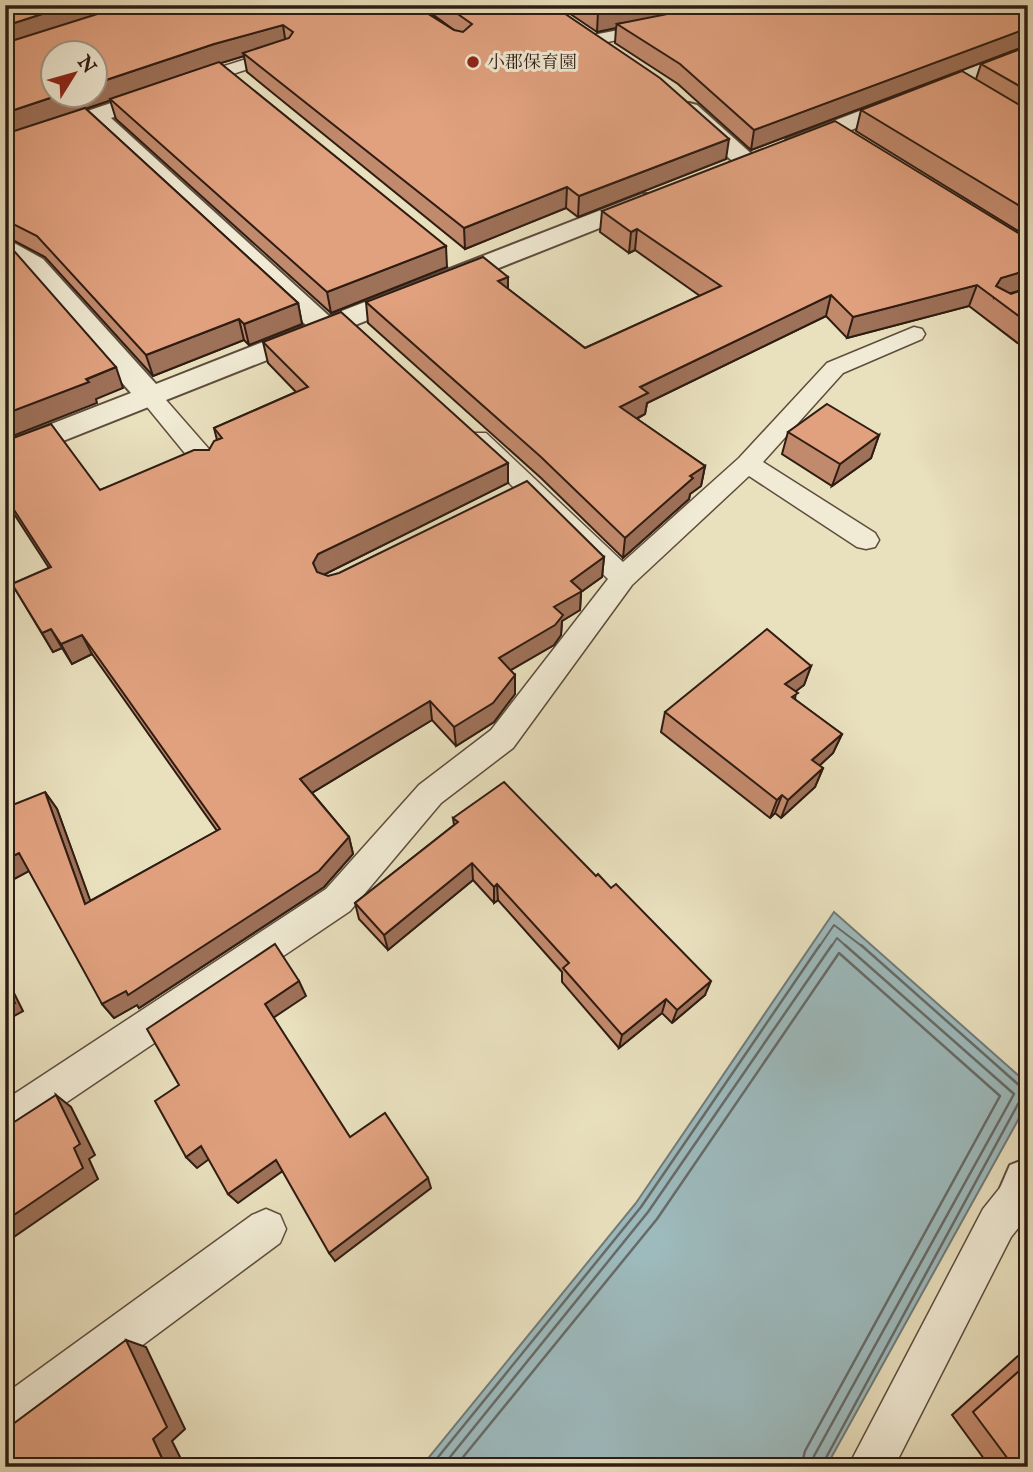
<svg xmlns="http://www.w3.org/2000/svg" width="1033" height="1472" font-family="'IM FELL English','Noto Serif JP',serif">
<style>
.water{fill:#9dbabd;stroke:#717b79;stroke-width:2}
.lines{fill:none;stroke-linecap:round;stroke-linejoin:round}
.shore-far1{stroke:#666b68;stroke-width:2}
.shore{stroke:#666b68;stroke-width:2.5}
.service-casing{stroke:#5e4d3d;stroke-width:3}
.minor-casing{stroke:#5e4d3d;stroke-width:4}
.service{fill:#f1ebd5;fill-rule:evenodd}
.minor{fill:#f1ebd5;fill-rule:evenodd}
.wall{fill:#c28a6d;stroke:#2f1c12;stroke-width:2}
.shaded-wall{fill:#9e7159;stroke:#2f1c12;stroke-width:2}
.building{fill:#e1a17f;stroke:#2f1c12;stroke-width:2}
.poi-dot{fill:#8f2418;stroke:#f1ebd5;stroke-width:2.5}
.labels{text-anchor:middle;stroke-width:6;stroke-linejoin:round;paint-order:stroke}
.far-poi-label{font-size:18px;fill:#2f1c12;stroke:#f1ebd5;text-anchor:start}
</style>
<rect width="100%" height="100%" fill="#e9e0be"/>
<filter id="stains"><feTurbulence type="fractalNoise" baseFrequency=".00286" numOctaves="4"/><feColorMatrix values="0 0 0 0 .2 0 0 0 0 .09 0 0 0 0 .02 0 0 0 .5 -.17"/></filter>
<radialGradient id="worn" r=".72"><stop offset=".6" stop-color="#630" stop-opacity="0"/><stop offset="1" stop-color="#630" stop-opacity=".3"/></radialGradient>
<polygon class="water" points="834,912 1028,1084 1028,1102 826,1467 421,1467 636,1203"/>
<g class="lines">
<g class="shore-far1">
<polyline points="819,947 834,925 863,947"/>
<polyline points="831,947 837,938 847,947"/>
</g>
<g class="shore">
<polyline points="861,945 1020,1086 1028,1088"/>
<polyline points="430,1467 641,1207 820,945"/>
<polyline points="442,1467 648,1212 832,945"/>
<polyline points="455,1467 657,1219 839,953 1000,1096 805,1451 801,1467"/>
<polyline points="812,1467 814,1456 1014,1094 845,945"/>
<polyline points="821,1467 1018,1104 1028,1100"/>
</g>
<g class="service-casing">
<g id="service">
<polygon points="655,23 663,28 661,31 593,45 585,40 593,35"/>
<polygon points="284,47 292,52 290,55 227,76 219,71 221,67"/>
<polygon points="914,327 922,329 925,334 922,339 843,373 763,462 875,533 879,540 875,547 866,549 857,547 749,476 632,585 513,748 441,803 350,911 18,1135 5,1141 5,1100 326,889 419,785 491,730 608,579 470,445 466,439 470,433 486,433 623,562 739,458 827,363"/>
<polygon points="151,390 159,392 215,456 218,462 215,468 197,468 143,402 139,397 143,392"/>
<polygon points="1025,1169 1028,1170 1028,1216 1011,1237 894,1467 848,1467 983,1209 1011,1174"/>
<polygon points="266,1209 280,1215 286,1229 280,1243 20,1436 5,1443 5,1394 252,1215"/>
</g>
</g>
<g class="minor-casing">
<g id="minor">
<polygon points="93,5 116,5 132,19 129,23 5,63 5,50 107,17"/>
<polygon points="1028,46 1028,60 803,149 787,149 783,144 787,139"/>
<polygon points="164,85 172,87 175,92 172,97 111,118 329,316 642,194 660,194 663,199 660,204 5,464 5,442 131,393 25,271 5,258 5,238 43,259 156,384 306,325 91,125 5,154 5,139"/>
<polygon points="689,103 697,105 755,157 759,162 755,167 739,167 681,115 678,110 681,105"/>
<polygon points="1028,1158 1028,1215 1007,1206 1000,1188 1010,1165"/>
</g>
</g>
<use href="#service" class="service"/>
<use href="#minor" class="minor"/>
</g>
<g class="wall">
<polygon points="5,5 99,5 101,14 121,8 119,5 414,5 454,30 420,5 552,5 726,159 578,217 566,208 465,249 247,72 244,56 220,63 447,267 331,313 116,119 110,100 86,109 298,303 302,324 249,345 244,340 153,376 45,257 5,236"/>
<polygon points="557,5 1028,5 1028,45 751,150 678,84 615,43 616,28 597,32"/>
<polygon points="1028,46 1028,237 856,131 861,110 976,79 981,64"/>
<polygon points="602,211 1028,239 1028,351 969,306 847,338 826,316 647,403 645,414 637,419 705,466 701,486 690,494 689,499 623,558 541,478 368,323 366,302 508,289 585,348 700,296 635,250 629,253 600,232"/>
<polygon points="263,342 508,483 323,575 328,576 604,557 602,577 581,592 580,610 562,621 561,635 554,645 510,670 515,675 515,694 494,722 456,746 432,720 312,793 349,837 353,854 324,887 139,1008 137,1005 114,1018 102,1004 45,792 57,809 90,901 217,831 92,654 72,664 62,648 53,652 12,584 49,568 5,500 5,441 100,490 209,450 217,440 214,428 296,392 268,363"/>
<polygon points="788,432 879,435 871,458 832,486 782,454"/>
<polygon points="811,666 804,685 796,691 795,700 842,734 833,753 819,766 823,768 815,787 781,818 775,813 770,818 661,732 665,712"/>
<polygon points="453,818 705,995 672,1023 662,1013 619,1048 562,982 562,972 498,900 494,903 473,880 388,950 359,919 355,903 454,825"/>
<polygon points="1028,1347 1028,1467 990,1467 952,1415"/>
</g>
<g class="shaded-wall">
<polygon points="70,5 99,5 102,16 5,47 5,26"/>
<polygon points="638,5 685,5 684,15 617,24 616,28 597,32 598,12"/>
<polygon points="283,25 286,45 243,53 244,56 218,64 5,136 5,113 62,94 94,94 94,84 214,44"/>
<polygon points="1028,28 1028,45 751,150 754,130"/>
<polygon points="729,139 726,159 578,217 579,196"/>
<polygon points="567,187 566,208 465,249 464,228"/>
<polygon points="637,229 635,250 629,253 631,232"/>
<polygon points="446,246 447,267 331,313 327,292"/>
<polygon points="1028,270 1028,288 994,298 996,286 1001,278"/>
<polygon points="508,277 508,298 498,281"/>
<polygon points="977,285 969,306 847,338 853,317"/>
<polygon points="831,295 826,316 647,403 645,414 618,428 620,407 640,387"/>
<polygon points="298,303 302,324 249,345 244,324"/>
<polygon points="239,319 244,340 153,376 146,355"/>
<polygon points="116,367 123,388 96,399 97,403 5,439 5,414"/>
<polygon points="879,435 871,458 832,486 840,464"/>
<polygon points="508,463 508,483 323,575 318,583 313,563 318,554"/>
<polygon points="705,466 701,486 690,494 689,499 623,558 625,538 690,476"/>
<polygon points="604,557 602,577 581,592 580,610 562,621 561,635 554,645 499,677 499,658 571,581"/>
<polygon points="51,629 62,648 53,652 42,633"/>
<polygon points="82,635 92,654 72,664 61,644"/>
<polygon points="811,666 804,685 779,704 785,684"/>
<polygon points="515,675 515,694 494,722 456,746 454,727"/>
<polygon points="430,701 432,720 305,797 300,779"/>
<polygon points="842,734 833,753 805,779 812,760"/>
<polygon points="823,768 815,787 781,818 788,800"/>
<polygon points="45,792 57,809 97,919 85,904"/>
<polygon points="782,795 775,813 770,818 777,800"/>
<polygon points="349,837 353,854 324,887 139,1008 137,1005 114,1018 102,1004"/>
<polygon points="19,853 33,869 5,884 5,860"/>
<polygon points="472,863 473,880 388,950 384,935"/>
<polygon points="497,884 498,900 494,903 494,887"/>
<polygon points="5,975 23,1011 5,1021"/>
<polygon points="299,981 306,996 273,1018 265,1004"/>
<polygon points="711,981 705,995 672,1023 677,1010"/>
<polygon points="666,999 662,1013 619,1048 622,1035"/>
<polygon points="56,1095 71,1107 95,1155 89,1159 98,1179 5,1243 5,1221 74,1148"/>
<polygon points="201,1146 212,1157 197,1168 186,1157"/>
<polygon points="276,1160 284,1170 238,1203 228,1194"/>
<polygon points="428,1178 431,1188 335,1261 329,1253"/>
<polygon points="126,1340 146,1347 185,1429 172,1441 185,1467 166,1467 153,1439"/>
</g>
<g class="building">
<polygon points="5,5 70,5 5,26"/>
<polygon points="126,5 414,5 454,30 463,32 472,24 445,5 552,5 660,78 729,139 579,196 567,187 464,228 243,53 289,38 293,32 283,25 214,44 94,84 94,52 52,52 52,94 62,94 5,113 5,43"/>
<polygon points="587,5 638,5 598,12"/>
<polygon points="694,5 1028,5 1028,28 754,130 680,64 617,24 693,9"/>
<polygon points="1028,46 1028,91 981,64"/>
<polygon points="219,62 446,246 327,292 110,99"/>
<polygon points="962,71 1028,110 1028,211 861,110"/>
<polygon points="85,108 298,303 244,324 239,319 146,355 37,236 5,220 5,134"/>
<polygon points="835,121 1028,239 1028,270 1001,278 996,286 1011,294 1028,288 1028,323 977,285 853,317 831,295 640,387 648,393 620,407 705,466 690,476 693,478 625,538 541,457 366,302 483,257 508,277 498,281 585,348 721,286 637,229 631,232 602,211"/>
<polygon points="5,246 15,252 116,367 86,379 89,382 5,414"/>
<polygon points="341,312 508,463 318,554 313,563 317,572 328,576 339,573 527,481 604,557 571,581 582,591 554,607 563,615 555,625 499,658 515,675 493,703 454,727 430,701 300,779 349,837 319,871 128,995 126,991 102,1004 19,853 5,860 5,808 45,792 85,904 220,829 82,635 61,644 51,629 42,633 12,584 51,567 5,496 5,441 51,424 100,490 194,450 209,450 214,441 222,438 214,428 308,387 263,342"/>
<polygon points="827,404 879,435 840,464 788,432"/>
<polygon points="767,629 811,666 785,684 798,693 792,697 842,734 812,760 823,768 788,800 782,795 777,800 665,712"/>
<polygon points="504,782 596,876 598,874 611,888 616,884 711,981 677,1010 666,999 622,1035 563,968 569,963 497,884 494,887 472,863 384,935 355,903 458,822 453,818"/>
<polygon points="275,944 299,981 265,1004 350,1137 385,1113 428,1178 329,1253 276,1160 228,1194 201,1146 186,1157 155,1101 179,1085 147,1029"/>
<polygon points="5,984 15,1003 5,1008"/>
<polygon points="56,1095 80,1144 74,1148 83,1168 5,1221 5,1128"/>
<polygon points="126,1340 167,1427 153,1439 166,1467 5,1467 5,1430"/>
<polygon points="1028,1363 1028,1467 1014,1467 973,1412"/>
</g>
<circle class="poi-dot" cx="473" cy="62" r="7"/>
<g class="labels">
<g class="far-poi-label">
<text x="487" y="68">小郡保育園</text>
</g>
</g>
<rect width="1033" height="1472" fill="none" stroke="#e9e0be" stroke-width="28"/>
<rect x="7" y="7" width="1019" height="1458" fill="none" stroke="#2f1c12" stroke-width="3.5"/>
<rect x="14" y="14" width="1005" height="1444" fill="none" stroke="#2f1c12" stroke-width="2"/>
<g transform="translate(74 74) rotate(53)"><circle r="33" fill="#f1ebd5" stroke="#a39887" stroke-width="2"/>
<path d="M0-5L12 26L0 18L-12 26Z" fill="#8f2418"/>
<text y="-10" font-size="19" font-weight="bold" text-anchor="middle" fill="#2f1c12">N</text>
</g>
<rect width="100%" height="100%" filter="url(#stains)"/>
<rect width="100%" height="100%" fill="url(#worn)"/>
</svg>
